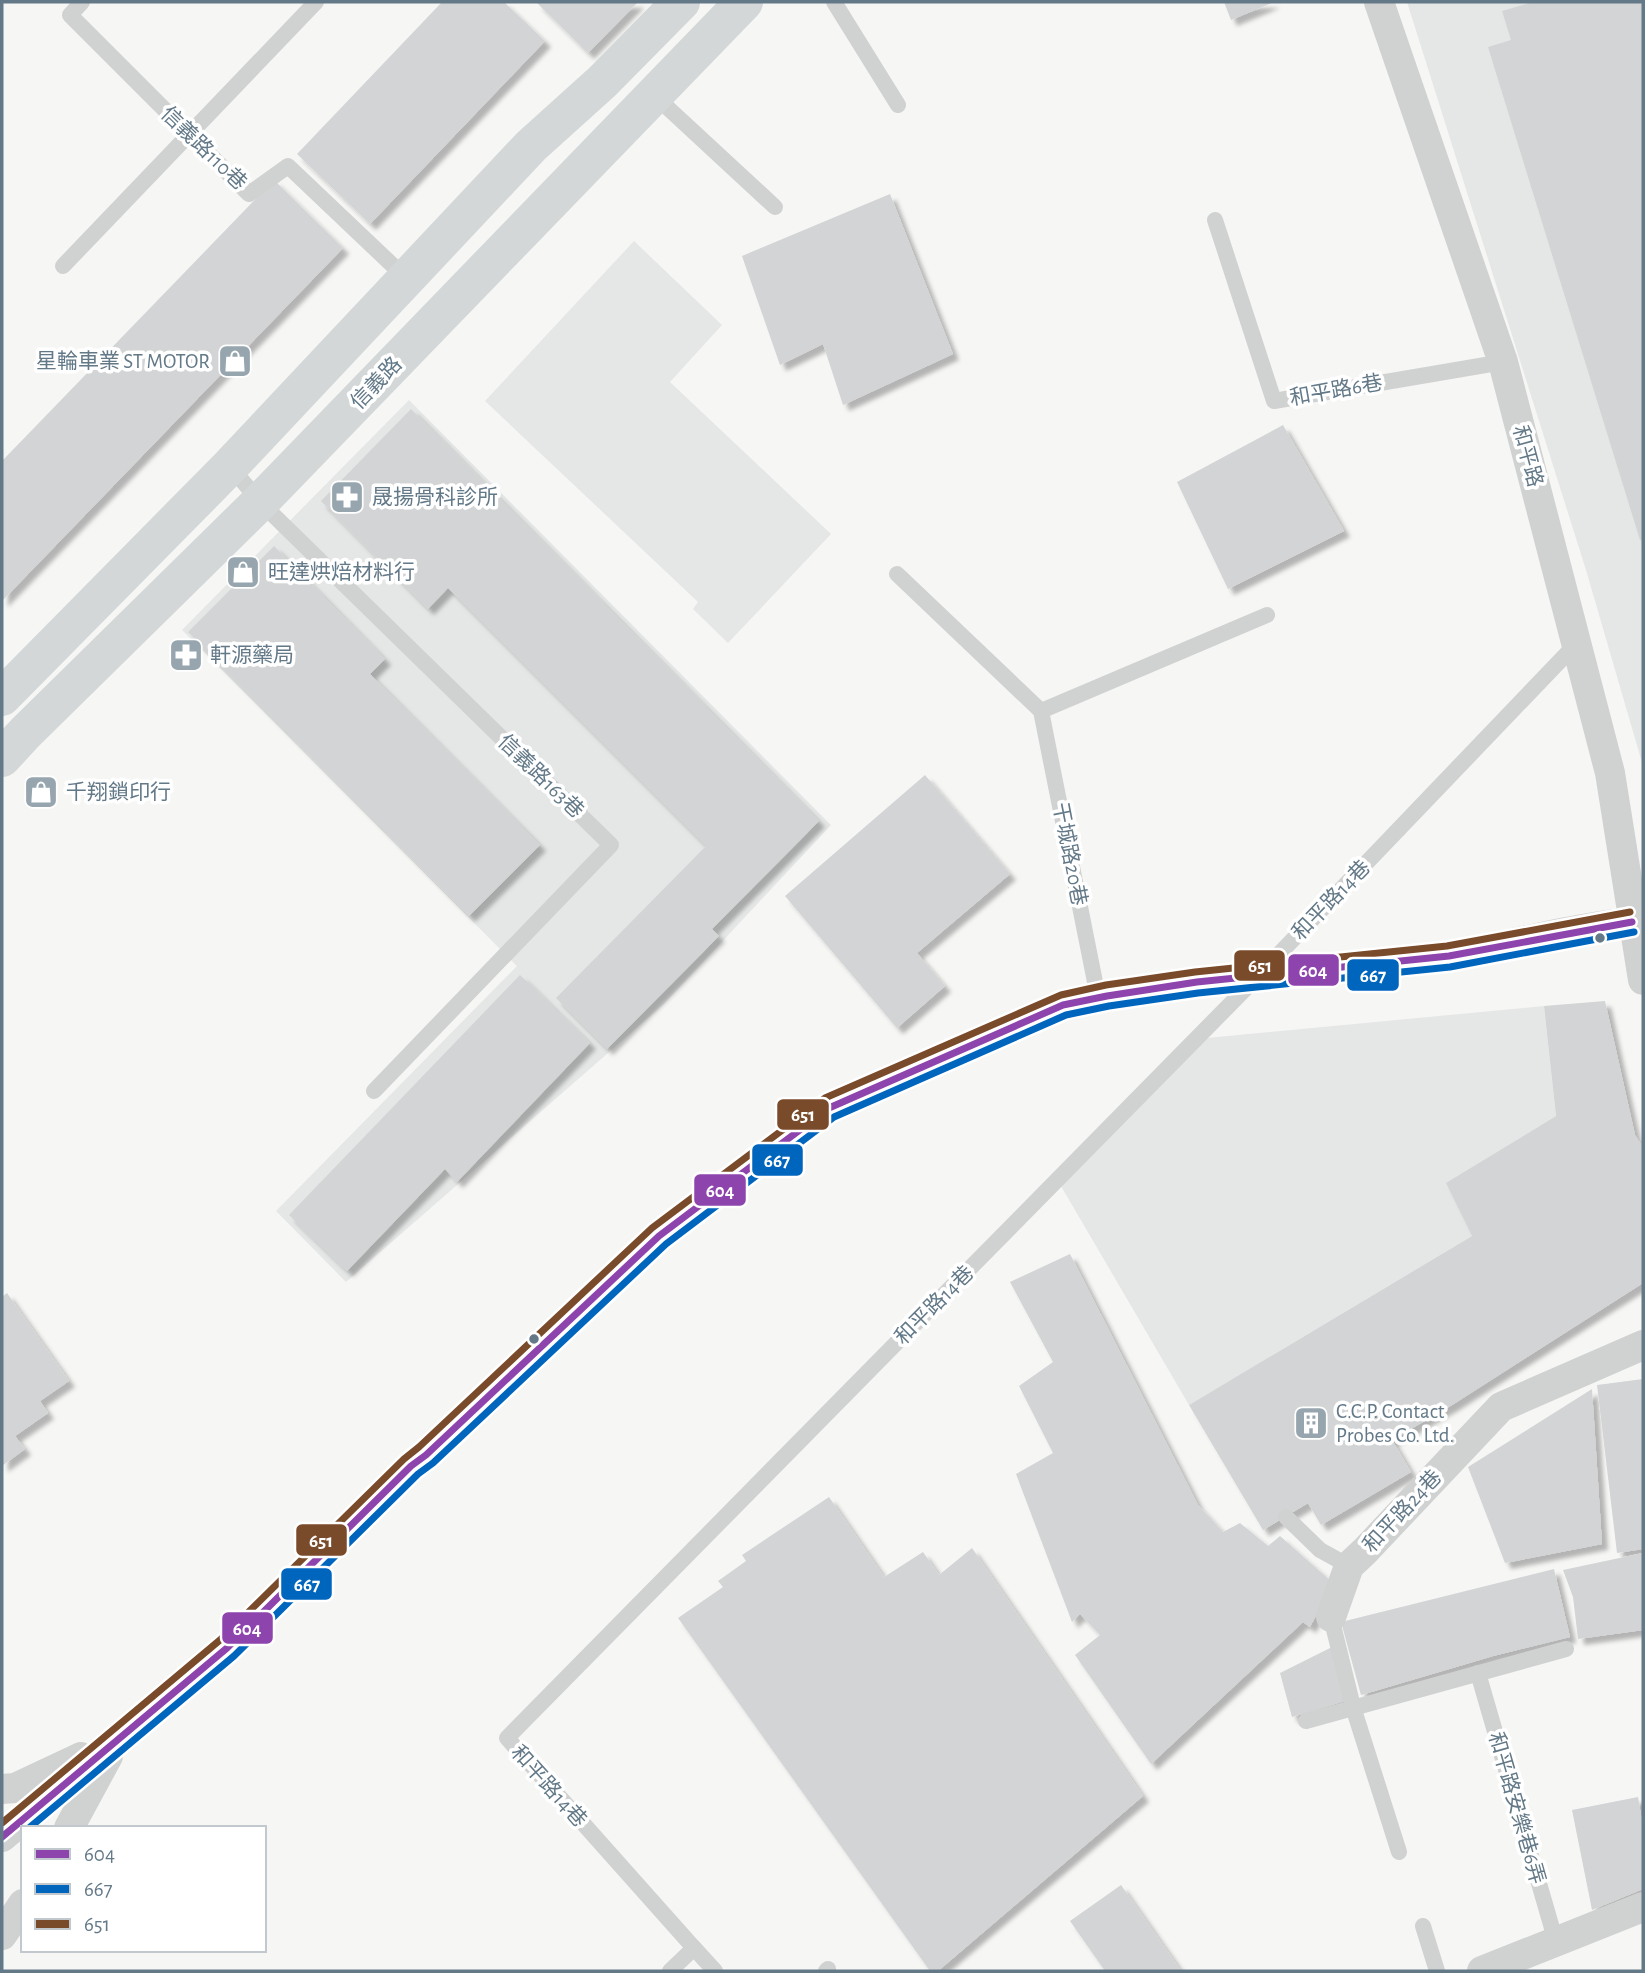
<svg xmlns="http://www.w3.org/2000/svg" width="1645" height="1973" font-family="'Alegreya Sans','Noto Sans TC',sans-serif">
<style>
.built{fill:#e5e6e6}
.building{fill:#d3d4d5;filter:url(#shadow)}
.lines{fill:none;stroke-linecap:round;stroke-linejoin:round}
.lane{stroke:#d0d1d1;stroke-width:16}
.street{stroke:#d0d1d1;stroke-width:30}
.secondary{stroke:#d3d7d8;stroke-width:38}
.bus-1-casing{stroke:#fff;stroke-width:12}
.bus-2-casing{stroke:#fff;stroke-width:12}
.bus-3-casing{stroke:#fff;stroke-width:12}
.bus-1{stroke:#8e44ad;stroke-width:7}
.bus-2{stroke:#0065bd;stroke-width:7}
.bus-3{stroke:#7a4b2a;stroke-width:7}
.bus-dot{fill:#637988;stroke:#fff;stroke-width:2.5}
.labels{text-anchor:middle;stroke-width:7;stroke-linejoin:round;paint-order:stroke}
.street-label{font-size:21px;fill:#637988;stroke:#fff}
.poi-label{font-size:21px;fill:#637988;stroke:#fff;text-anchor:start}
.line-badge{stroke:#fff;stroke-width:2.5}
.badge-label{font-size:19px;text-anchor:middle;font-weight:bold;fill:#fff}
</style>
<defs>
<filter id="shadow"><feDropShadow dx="6" dy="6" stdDeviation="2" flood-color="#0004"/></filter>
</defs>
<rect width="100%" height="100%" fill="#f6f6f5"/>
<g class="built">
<polygon points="1407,2 1643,2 1643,766 1586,570"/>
<polygon points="634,241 722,325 670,382 831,534 728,643 693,609 698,602 485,401"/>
<polygon points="409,400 831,825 664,1004 346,1282 276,1211 517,966 182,630"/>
<polygon points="1544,1006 1556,1116 1447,1183 1472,1236 1189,1405 1058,1181 1207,1038"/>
</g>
<g class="building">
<polygon points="442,2 504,2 545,41 370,224 297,154"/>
<polygon points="536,2 638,2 588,53"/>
<polygon points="1224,2 1274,2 1231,20"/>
<polygon points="1533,2 1643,2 1643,539 1640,540 1488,47 1511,40 1502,11"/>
<polygon points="274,180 343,248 2,601 2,461"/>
<polygon points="890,194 953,354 843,405 823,344 780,365 742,256"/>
<polygon points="411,409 819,821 712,929 719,936 607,1049 556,998 706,846 448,588 428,609 321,501"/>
<polygon points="1283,425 1344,531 1228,589 1177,482"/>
<polygon points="274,546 385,659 370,674 540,845 469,916 188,632"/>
<polygon points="925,775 1010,874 917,953 945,986 897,1028 785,896"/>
<polygon points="520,975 590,1043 457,1182 445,1169 347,1271 289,1215"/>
<polygon points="1605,1001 1635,1135 1643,1148 1643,1283 1452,1405 1392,1440 1411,1472 1321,1525 1308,1503 1263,1530 1189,1405 1472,1236 1446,1183 1556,1116 1544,1006"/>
<polygon points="1070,1254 1198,1505 1223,1532 1240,1523 1268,1546 1280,1536 1333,1583 1310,1627 1303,1622 1151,1764 1075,1655 1100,1635 1080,1614 1072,1622 1016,1474 1053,1453 1019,1386 1053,1362 1010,1282"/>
<polygon points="7,1293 69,1381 40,1401 48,1413 15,1436 25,1449 2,1466 2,1297"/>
<polygon points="1643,1379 1643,1549 1617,1553 1597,1385"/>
<polygon points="1592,1389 1602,1544 1505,1563 1468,1467"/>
<polygon points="829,1497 884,1577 923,1552 939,1575 972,1548 1143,1796 938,1971 930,1971 678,1618 723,1587 718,1581 746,1561 742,1555"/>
<polygon points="1643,1553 1643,1630 1578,1639 1573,1597 1563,1570"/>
<polygon points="1554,1569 1570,1637 1493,1656 1361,1695 1341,1622"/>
<polygon points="1332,1647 1345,1701 1292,1717 1280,1673"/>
<polygon points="1638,1797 1643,1828 1643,1889 1592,1910 1572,1810"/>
<polygon points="1121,1885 1181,1971 1105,1971 1070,1921"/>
</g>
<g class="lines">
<g class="lane">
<polyline points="82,2 70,15 249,194 288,166 406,278"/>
<polyline points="834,2 898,105"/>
<polyline points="655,96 775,207"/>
<polyline points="1215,220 1274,401 1503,362"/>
<polyline points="63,266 316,2"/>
<polyline points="230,466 260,502 611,845 374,1091"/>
<polyline points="897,574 1041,711 1098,997"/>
<polyline points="1041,711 1267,615"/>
<polyline points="1286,1517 1320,1550 1349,1566"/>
<polyline points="1331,1617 1353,1707 1399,1852"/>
<polyline points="1478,1673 1556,1942"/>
<polyline points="1306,1721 1566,1649"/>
<polyline points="1423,1926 1437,1971"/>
<polyline points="694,1948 715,1971"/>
<polyline points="670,1971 694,1948 507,1738 1259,975 1578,642"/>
<polyline points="826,1971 828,1969"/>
</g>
<g class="street">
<polyline points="1379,2 1503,362 1610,773 1643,980"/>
<polyline points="1331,1617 1349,1566 1365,1551 1501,1407 1643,1345"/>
<polyline points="2,1789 15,1788 81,1757"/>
<polyline points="69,1828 108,1756"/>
<path d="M2,1837l225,-189 184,-182 15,-11 233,-219 170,-128 234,-103c119,-28 239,-30 360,-45 73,-10 146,-33 220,-39"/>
<polyline points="2,1935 23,1904"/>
<polyline points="1482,1971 1643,1907"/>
</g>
<g class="secondary">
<polyline points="2,697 230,466 531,146 602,82 681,2"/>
<polyline points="2,758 25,733 260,502 744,2"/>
</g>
<g class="bus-1-casing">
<polyline id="bus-1" points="2,1837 227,1648 411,1466 426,1455 659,1236 829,1108 1063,1005 1107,996 1197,982 1449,956 1632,922"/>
</g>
<g class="bus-2-casing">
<polyline id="bus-2" points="29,1828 234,1656 418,1474 433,1463 666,1244 834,1117 1066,1015 1109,1006 1198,993 1450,967 1634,932"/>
</g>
<g class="bus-3-casing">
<polyline id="bus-3" points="2,1823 220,1640 404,1459 419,1447 652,1228 825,1098 1061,995 1106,985 1195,972 1447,946 1630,912"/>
</g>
<use href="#bus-1" class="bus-1"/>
<use href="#bus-2" class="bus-2"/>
<use href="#bus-3" class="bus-3"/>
</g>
<defs>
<g id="shop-square" transform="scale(1.75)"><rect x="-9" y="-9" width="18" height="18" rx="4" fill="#96a5ae" stroke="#fff"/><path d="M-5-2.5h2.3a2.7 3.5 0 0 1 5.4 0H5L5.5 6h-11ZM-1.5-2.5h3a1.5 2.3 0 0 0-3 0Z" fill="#fff"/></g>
<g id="pharmacy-square" transform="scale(1.75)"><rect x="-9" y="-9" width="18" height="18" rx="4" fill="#96a5ae" stroke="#fff"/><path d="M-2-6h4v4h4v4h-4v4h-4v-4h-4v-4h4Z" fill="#fff"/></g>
<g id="building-square" transform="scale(1.75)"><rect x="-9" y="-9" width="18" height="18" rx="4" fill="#96a5ae" stroke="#fff"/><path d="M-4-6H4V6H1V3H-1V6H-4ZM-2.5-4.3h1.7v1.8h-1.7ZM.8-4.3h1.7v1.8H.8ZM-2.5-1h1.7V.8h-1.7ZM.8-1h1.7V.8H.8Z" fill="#fff"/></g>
</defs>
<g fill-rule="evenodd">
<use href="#shop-square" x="235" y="361"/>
<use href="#pharmacy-square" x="347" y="497"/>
<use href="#shop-square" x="243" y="572"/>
<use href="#pharmacy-square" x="186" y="655"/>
<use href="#shop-square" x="41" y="792"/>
<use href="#building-square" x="1311" y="1423"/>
</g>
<g class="bus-dot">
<circle cx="1600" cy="938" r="6"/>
<circle cx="534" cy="1339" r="6"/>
</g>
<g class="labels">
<g class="street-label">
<text transform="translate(204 148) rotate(44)" y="7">信義路110巷</text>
<text transform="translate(376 383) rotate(-46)" y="7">信義路</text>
<text transform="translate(1336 390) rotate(-10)" y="7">和平路6巷</text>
<text transform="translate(1528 456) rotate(75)" y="7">和平路</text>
<text transform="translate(541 776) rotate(44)" y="7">信義路163巷</text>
<text transform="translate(1070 854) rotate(79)" y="7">干城路20巷</text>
<text transform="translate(1331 900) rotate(-46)" y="7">和平路14巷</text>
<text transform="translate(934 1305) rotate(-45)" y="7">和平路14巷</text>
<text transform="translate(1402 1511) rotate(-47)" y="7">和平路24巷</text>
<text transform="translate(549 1786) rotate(48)" y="7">和平路14巷</text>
<text transform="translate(1517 1808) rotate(74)" y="7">和平路安樂巷6弄</text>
</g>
<g class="poi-label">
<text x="210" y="368" text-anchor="end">星輪車業 ST MOTOR</text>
<text x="372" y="504">晟揚骨科診所</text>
<text x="268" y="579">旺達烘焙材料行</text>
<text x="210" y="662">軒源藥局</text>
<text x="66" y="799">千翔鎖印行</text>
<text x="1336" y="1418">C.C.P. Contact<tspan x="1336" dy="24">Probes Co. Ltd.</tspan></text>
</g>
</g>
<g class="line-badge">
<rect x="1233" y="949" width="53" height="33" rx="7" fill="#7a4b2a"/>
<rect x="1287" y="953" width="53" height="34" rx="7" fill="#8e44ad"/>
<rect x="1346" y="958" width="54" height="34" rx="7" fill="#0065bd"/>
<rect x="776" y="1098" width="54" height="33" rx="7" fill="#7a4b2a"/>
<rect x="751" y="1143" width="53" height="34" rx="7" fill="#0065bd"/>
<rect x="693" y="1173" width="54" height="34" rx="7" fill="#8e44ad"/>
<rect x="295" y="1523" width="53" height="34" rx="7" fill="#7a4b2a"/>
<rect x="280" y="1567" width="53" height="34" rx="7" fill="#0065bd"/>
<rect x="221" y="1611" width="53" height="34" rx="7" fill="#8e44ad"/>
</g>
<g class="badge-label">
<text x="1260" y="972">651</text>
<text x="1313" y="977">604</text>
<text x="1373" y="982">667</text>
<text x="803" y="1121">651</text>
<text x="777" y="1167">667</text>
<text x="720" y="1197">604</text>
<text x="321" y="1547">651</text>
<text x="307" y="1591">667</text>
<text x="247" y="1635">604</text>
</g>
<rect width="1645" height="1973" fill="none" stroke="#637988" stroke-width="7"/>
<rect x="21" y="1826" width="245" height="126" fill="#ffffff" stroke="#c1c9cf" stroke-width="2"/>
<rect x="35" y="1849" width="35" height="10" fill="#8e44ad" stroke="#c1c9cf" stroke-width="2"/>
<text x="84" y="1861" font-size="21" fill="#637988">604</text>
<rect x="35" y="1884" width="35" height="10" fill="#0065bd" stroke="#c1c9cf" stroke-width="2"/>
<text x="84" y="1896" font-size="21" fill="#637988">667</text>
<rect x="35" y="1919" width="35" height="10" fill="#7a4b2a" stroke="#c1c9cf" stroke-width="2"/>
<text x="84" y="1931" font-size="21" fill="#637988">651</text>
</svg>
